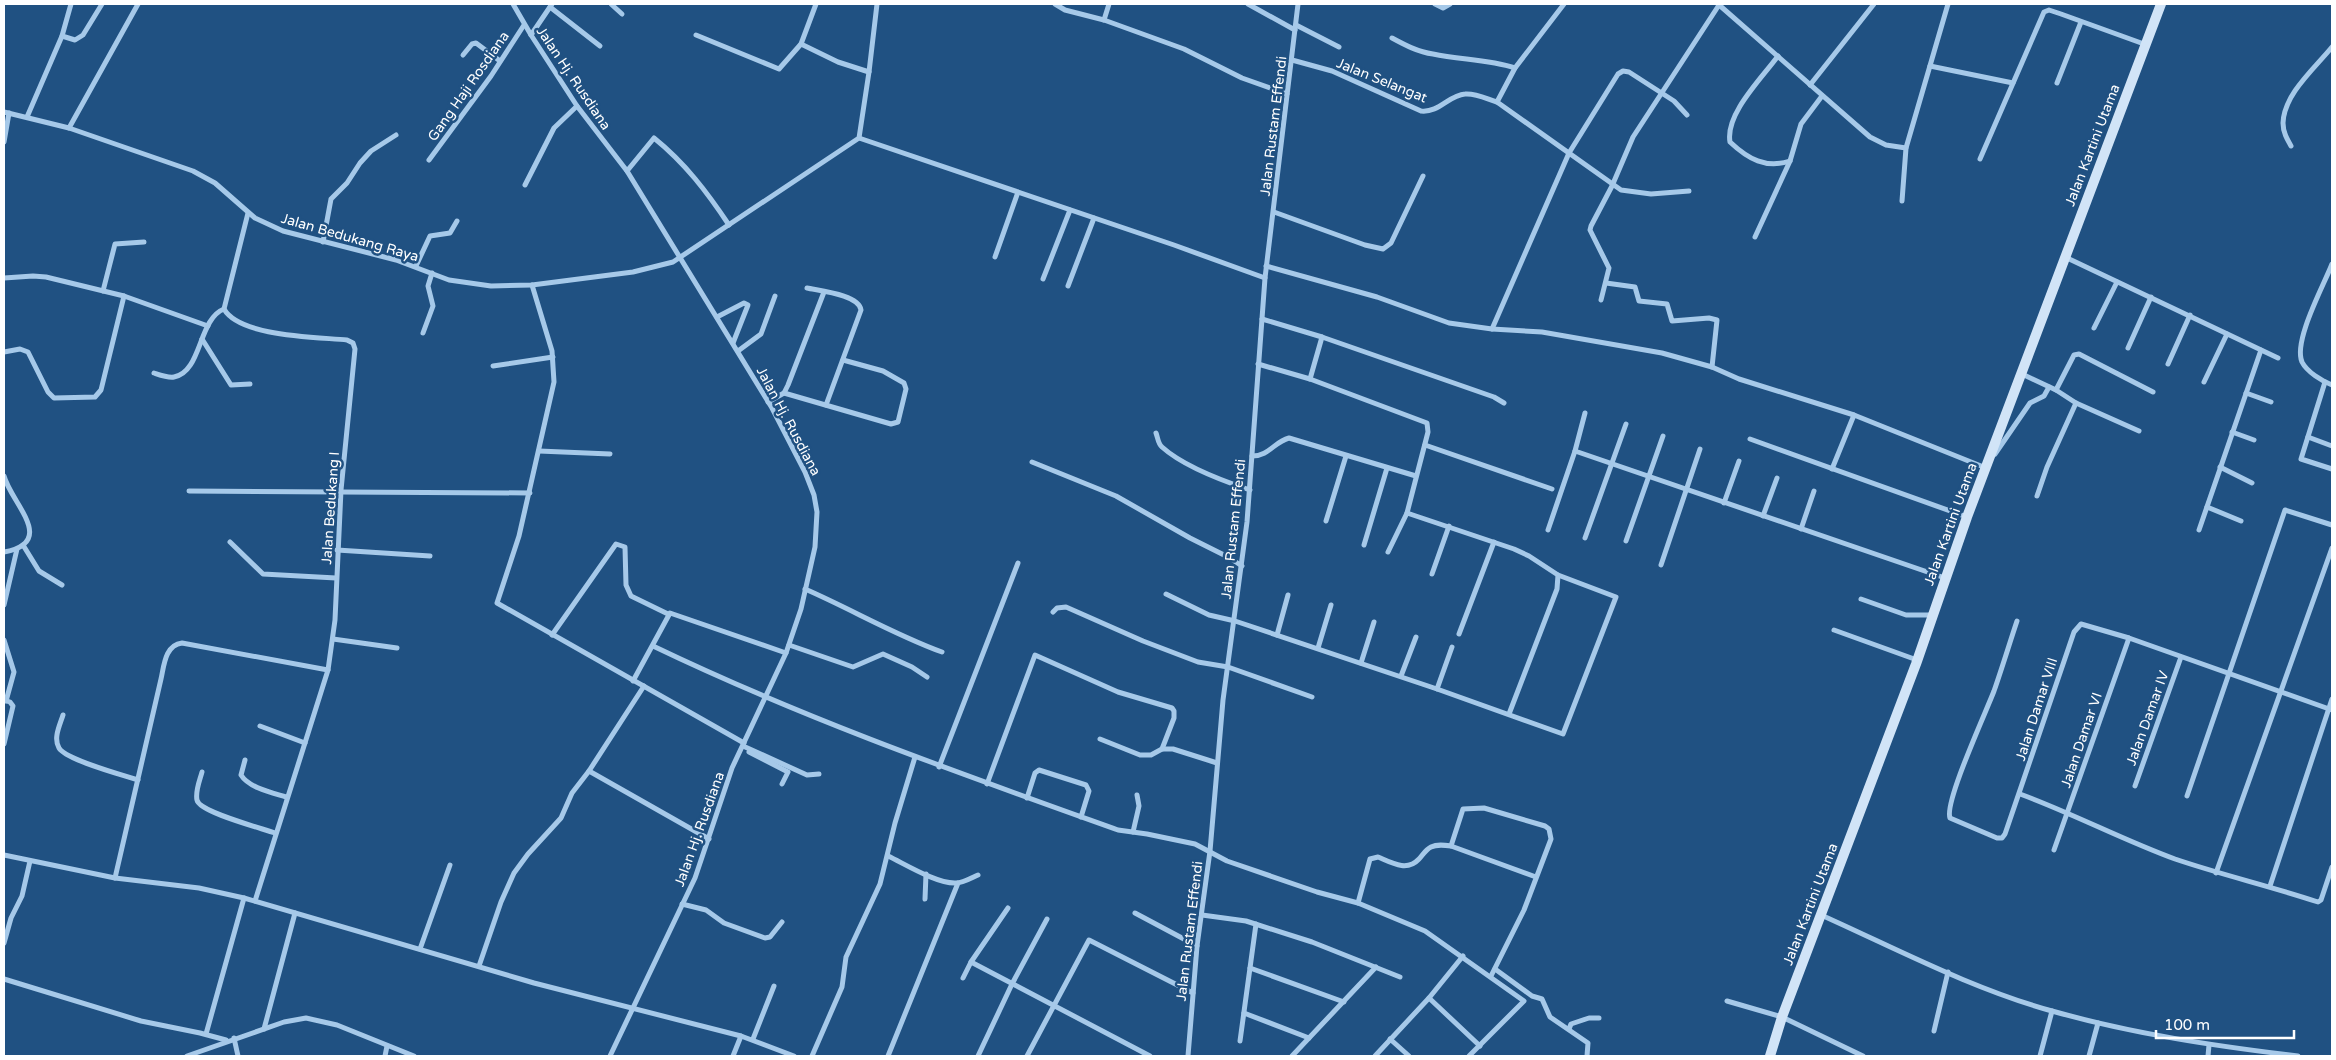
<svg xmlns="http://www.w3.org/2000/svg" width="2336" height="1060" font-family="'Varela Round',sans-serif">
<style>
.lines{fill:none;stroke-linecap:round;stroke-linejoin:round}
.street{stroke:#a6c9e9;stroke-width:5}
.secondary{stroke:#d1e4f7;stroke-width:10}
.labels{text-anchor:middle;stroke-width:5;stroke-linejoin:round;paint-order:stroke}
.street-label{font-size:14px;fill:#fff;stroke:#205182}
</style>
<rect width="100%" height="100%" fill="#205182"/>
<g class="lines">
<g class="street">
<polyline points="513,4 531,35 577,106 627,171 772,408 805,472 814,495 817,512 815,547 801,609 786,653 732,768 695,878 610,1056"/>
<polyline points="611,4 622,14"/>
<polyline points="1055,4 1065,10 1104,20 1184,49 1242,78 1287,94"/>
<polyline points="1248,4 1295,30"/>
<polyline points="1435,4 1443,8 1450,4"/>
<polyline points="1718,4 1870,137 1886,145 1906,148"/>
<polyline points="550,7 600,46"/>
<polyline points="1104,20 1109,4"/>
<polyline points="1296,25 1339,47"/>
<polyline points="531,35 552,4"/>
<polyline points="696,35 779,69 801,44 816,4"/>
<polyline points="62,36 75,40 83,35 102,4"/>
<path d="M1392,38c13,7 26,14 41,16 27,6 54,5 82,14"/>
<polyline points="801,44 838,62 869,72"/>
<polyline points="463,55 472,44 476,43 500,61"/>
<path d="M1778,56c-16,22 -53,58 -48,86 18,17 36,27 60,19"/>
<path d="M1292,60l40,11 89,40c18,2 28,-16 44,-17 11,-1 22,5 32,8l124,88 30,4 38,-3"/>
<polyline points="1930,66 2013,83"/>
<polyline points="2057,83 2081,22"/>
<polyline points="1810,85 1874,4"/>
<polyline points="1497,102 1515,68 1564,4"/>
<polyline points="4,112 69,128 193,171 215,183 255,218 283,231 396,260 449,280 491,286 532,285 633,272 673,262 859,138 869,72 877,4"/>
<polyline points="27,117 62,36 71,4"/>
<polyline points="69,128 138,4"/>
<polyline points="859,138 1174,245 1265,278"/>
<polyline points="4,142 9,113"/>
<path d="M2291,146c-4,-7 -8,-14 -8,-23 1,-29 32,-55 49,-76"/>
<polyline points="1980,159 2044,12 2049,10 2061,14 2144,44"/>
<polyline points="429,160 491,76 524,25"/>
<path d="M627,171l27,-33c31,25 53,54 75,87"/>
<polyline points="525,185 554,128 577,106"/>
<polyline points="1902,201 1906,148 1948,4"/>
<polyline points="1274,212 1365,245 1383,249 1391,243 1423,176"/>
<path d="M248,213l-24,96c16,28 94,28 123,31l6,3 2,6 -14,141 -6,130 -7,50 -73,231"/>
<polyline points="1755,237 1790,161 1801,124 1822,96"/>
<polyline points="323,242 331,199 347,183 360,163 371,151 396,135"/>
<polyline points="995,257 1018,192"/>
<polyline points="2065,257 2278,358"/>
<path d="M2332,264c-8,21 -39,77 -30,98 5,10 20,19 30,23"/>
<polyline points="416,266 430,236 450,233 457,221"/>
<polyline points="1266,266 1377,297 1449,323 1492,329 1542,332 1662,353 1712,367 1739,379 1854,415 1986,468"/>
<polyline points="4,278 33,276 46,277 124,296 208,326"/>
<polyline points="1043,279 1070,210"/>
<polyline points="1606,283 1635,287 1639,301 1667,304 1672,321 1709,318 1717,320 1712,367"/>
<polyline points="532,285 552,351 554,382 519,536 497,603 744,743"/>
<polyline points="1068,286 1094,218"/>
<path d="M807,288c14,3 52,7 54,22l-35,95"/>
<polyline points="103,291 115,244 144,242"/>
<polyline points="1601,300 1609,268 1590,230 1591,226 1612,186 1633,137 1719,5"/>
<polyline points="717,317 744,303 748,305 733,343"/>
<polyline points="1262,319 1322,337 1494,397 1504,403"/>
<polyline points="2094,328 2117,282"/>
<polyline points="1492,329 1569,153 1618,74 1623,71 1629,72 1674,101 1687,115"/>
<polyline points="423,333 433,306 428,286 432,273"/>
<polyline points="202,339 231,385 250,384"/>
<polyline points="2128,348 2151,297"/>
<polyline points="738,351 761,334 775,296"/>
<polyline points="4,352 20,349 28,352 48,392 54,398 95,397 101,390 124,296"/>
<polyline points="1258,364 1310,379 1427,423 1428,432 1407,513 1514,549 1529,556 1558,575 1557,589 1509,714"/>
<polyline points="2168,364 2190,315"/>
<polyline points="493,366 553,357"/>
<path d="M154,373c6,2 14,5 20,4 28,-5 24,-58 50,-68"/>
<polyline points="2022,374 2056,390 2074,355 2079,354 2153,392"/>
<polyline points="1310,379 1322,337"/>
<polyline points="2204,382 2227,334"/>
<polyline points="2325,382 2301,459 2332,469"/>
<polyline points="2056,390 2076,403 2139,431"/>
<polyline points="784,393 891,424 898,422 906,389 904,383 883,371 843,360"/>
<polyline points="2246,393 2271,402"/>
<polyline points="768,402 784,393 788,385 824,292"/>
<polyline points="1585,413 1575,451 1945,578"/>
<polyline points="2232,432 2254,440"/>
<path d="M1156,433c2,5 2,11 6,14 21,19 61,34 88,43"/>
<polyline points="2308,437 2332,446"/>
<polyline points="1750,439 1967,517"/>
<polyline points="1425,445 1552,489"/>
<polyline points="539,451 610,454"/>
<polyline points="1995,454 2030,403 2044,396 2049,387"/>
<path d="M1252,456c17,0 22,-14 37,-18l127,38"/>
<polyline points="1032,462 1116,496 1190,538 1228,557 1242,566"/>
<polyline points="2220,467 2252,483"/>
<polyline points="1832,469 1854,415"/>
<path d="M4,476c7,27 54,66 0,76"/>
<polyline points="189,491 530,493"/>
<polyline points="2037,496 2047,467 2076,403"/>
<polyline points="1724,503 1739,461"/>
<polyline points="2207,507 2241,521"/>
<polyline points="1763,516 1777,478"/>
<polyline points="1326,521 1346,456"/>
<polyline points="1801,529 1814,491"/>
<polyline points="1548,530 1575,451"/>
<polyline points="2199,530 2261,350"/>
<polyline points="1585,538 1626,424"/>
<polyline points="1626,541 1663,436"/>
<polyline points="230,542 263,574 336,578"/>
<polyline points="23,545 39,571 62,585"/>
<polyline points="1364,545 1387,468"/>
<polyline points="337,550 430,556"/>
<polyline points="1388,552 1407,513"/>
<polyline points="1661,565 1700,449"/>
<polyline points="1432,574 1449,526"/>
<path d="M805,589c46,20 90,46 137,63"/>
<polyline points="1166,594 1209,615 1235,621 1437,689 1452,647"/>
<polyline points="1861,599 1906,615 1932,615"/>
<polyline points="4,605 17,549"/>
<polyline points="1053,612 1057,608 1066,607 1143,641 1198,662 1228,667 1312,697"/>
<path d="M2017,621c-8,24 -15,47 -23,70 -8,21 -50,112 -44,127l47,20h5l3,-4 69,-202 7,-8 48,14 203,72"/>
<polyline points="1834,630 1917,660"/>
<polyline points="1459,634 1494,542"/>
<polyline points="552,635 616,544 625,547 626,585 631,596 668,614"/>
<polyline points="1277,635 1288,595"/>
<polyline points="333,639 397,648"/>
<polyline points="4,640 14,672 6,701"/>
<polyline points="789,645 853,667 883,654 912,667 927,677"/>
<path d="M653,646c152,73 306,127 465,184l29,4 48,10 32,17 90,31 41,11 67,28 99,70 -55,55"/>
<polyline points="1318,648 1331,605"/>
<polyline points="1361,663 1374,622"/>
<polyline points="1401,676 1416,637"/>
<polyline points="633,681 670,613 786,653"/>
<polyline points="1437,689 1563,734 1616,597 1558,575"/>
<path d="M63,715c-3,10 -10,23 -4,33 7,12 64,27 79,32"/>
<polyline points="260,726 305,743"/>
<polyline points="1100,739 1140,755 1151,755 1162,749 1173,749 1217,763"/>
<polyline points="4,744 13,706 10,702 4,700"/>
<polyline points="743,746 807,775 819,774"/>
<polyline points="749,752 788,772 782,784"/>
<path d="M245,760l-4,15c8,13 32,18 45,22"/>
<polyline points="939,767 1018,563"/>
<polyline points="589,771 709,839"/>
<path d="M202,772c-2,8 -7,19 -5,28 2,12 64,28 78,33"/>
<polyline points="987,784 1035,655 1118,692 1172,708 1174,711 1174,718 1162,749"/>
<polyline points="2135,786 2181,657"/>
<path d="M2020,794c52,19 103,46 155,65 47,16 95,27 143,43l3,-2 11,-33"/>
<polyline points="2187,796 2285,510 2332,525"/>
<polyline points="1027,798 1035,773 1039,770 1086,785 1089,791 1081,817"/>
<polyline points="1133,832 1139,806 1137,795"/>
<polyline points="1451,846 1536,877"/>
<polyline points="2054,850 2129,638"/>
<polyline points="4,855 115,878 199,888 244,898 534,983 741,1036 794,1056"/>
<path d="M888,856c17,8 49,28 68,27 7,0 15,-5 22,-8"/>
<polyline points="2216,873 2332,548"/>
<path d="M115,878l46,-199c3,-13 4,-34 21,-36l146,27"/>
<polyline points="2270,886 2332,699"/>
<polyline points="925,899 926,874"/>
<path d="M1358,903l12,-44 8,-2c14,6 29,15 41,2 4,-4 6,-9 12,-12 6,-3 13,-2 20,-1l12,-37 21,-1 61,18 4,3 2,10 -27,71 -33,66"/>
<polyline points="682,904 706,910 724,923 765,938 770,937 782,922"/>
<polyline points="1135,913 1197,946"/>
<polyline points="1202,915 1246,921 1312,942 1400,977"/>
<path d="M1821,915c76,34 151,74 231,96 81,23 163,35 246,45"/>
<polyline points="4,943 11,918 22,896 30,861"/>
<polyline points="420,949 450,865"/>
<polyline points="971,962 1150,1056"/>
<polyline points="479,966 501,902 514,873 528,854 561,818 572,793 589,771 644,686"/>
<polyline points="1250,968 1344,1002"/>
<polyline points="1495,969 1532,996 1542,999 1550,1017 1588,1043 1587,1056"/>
<polyline points="963,978 971,962 1008,908"/>
<polyline points="4,979 141,1021 200,1033 226,1040"/>
<polyline points="1429,998 1480,1046"/>
<polyline points="1727,1001 1782,1017 1863,1056"/>
<polyline points="1244,1013 1309,1038"/>
<polyline points="264,1029 295,913"/>
<polyline points="1569,1029 1571,1024 1589,1018 1599,1018"/>
<polyline points="1934,1031 1948,972"/>
<polyline points="206,1034 244,898"/>
<polyline points="234,1038 238,1056"/>
<polyline points="753,1039 774,986"/>
<polyline points="1390,1039 1409,1056"/>
<polyline points="1240,1041 1256,924"/>
<polyline points="187,1056 284,1022 306,1018 337,1025 414,1056"/>
<polyline points="385,1056 387,1046"/>
<polyline points="733,1056 741,1036"/>
<polyline points="812,1056 842,987 846,957 880,884 895,823 915,757"/>
<polyline points="888,1056 958,883"/>
<polyline points="978,1056 1012,984 1047,919"/>
<polyline points="1027,1056 1089,940 1193,993"/>
<polyline points="1188,1056 1197,946 1210,851 1223,700 1247,522 1265,278 1298,4"/>
<polyline points="1292,1056 1376,967"/>
<polyline points="1375,1056 1429,998 1463,956"/>
<polyline points="2040,1056 2052,1011"/>
<polyline points="2089,1056 2098,1023"/>
<polyline points="2208,1056 2209,1045"/>
</g>
<polyline class="secondary" points="1770,1056 1782,1017 1916,664 1967,517 2161,4"/>
</g>
<g class="labels">
<g class="street-label">
<text transform="translate(574 78) rotate(56)" y="5">Jalan Hj. Rusdiana</text>
<text transform="translate(1382 80) rotate(22)" y="5">Jalan Selangat</text>
<text transform="translate(468 86) rotate(-55)" y="5">Gang Haji Rosdiana</text>
<text transform="translate(1273 126) rotate(-83)" y="5">Jalan Rustam Effendi</text>
<text transform="translate(2092 145) rotate(-69)" y="5">Jalan Kartini Utama</text>
<text transform="translate(350 237) rotate(16)" y="5">Jalan Bedukang Raya</text>
<text transform="translate(789 421) rotate(62)" y="5">Jalan Hj. Rusdiana</text>
<text transform="translate(330 508) rotate(-86)" y="5">Jalan Bedukang I</text>
<text transform="translate(1950 524) rotate(-70)" y="5">Jalan Kartini Utama</text>
<text transform="translate(1233 529) rotate(-84)" y="5">Jalan Rustam Effendi</text>
<text transform="translate(2036 709) rotate(-72)" y="5">Jalan Damar VIII</text>
<text transform="translate(2147 718) rotate(-70)" y="5">Jalan Damar IV</text>
<text transform="translate(2081 740) rotate(-71)" y="5">Jalan Damar VI</text>
<text transform="translate(699 829) rotate(-70)" y="5">Jalan Hj. Rusdiana</text>
<text transform="translate(1810 904) rotate(-69)" y="5">Jalan Kartini Utama</text>
<text transform="translate(1189 931) rotate(-83)" y="5">Jalan Rustam Effendi</text>
</g>
</g>
<rect width="2336" height="1060" fill="none" stroke="#ffffff" stroke-width="10"/>
<path d="M2156 1030v8h138v-8" fill="none" stroke="#ffffff" stroke-width="2.5"/>
<text x="2164" y="1030" font-size="15" fill="#ffffff" stroke="#205182" stroke-width="4" paint-order="stroke">100 m</text>
</svg>
